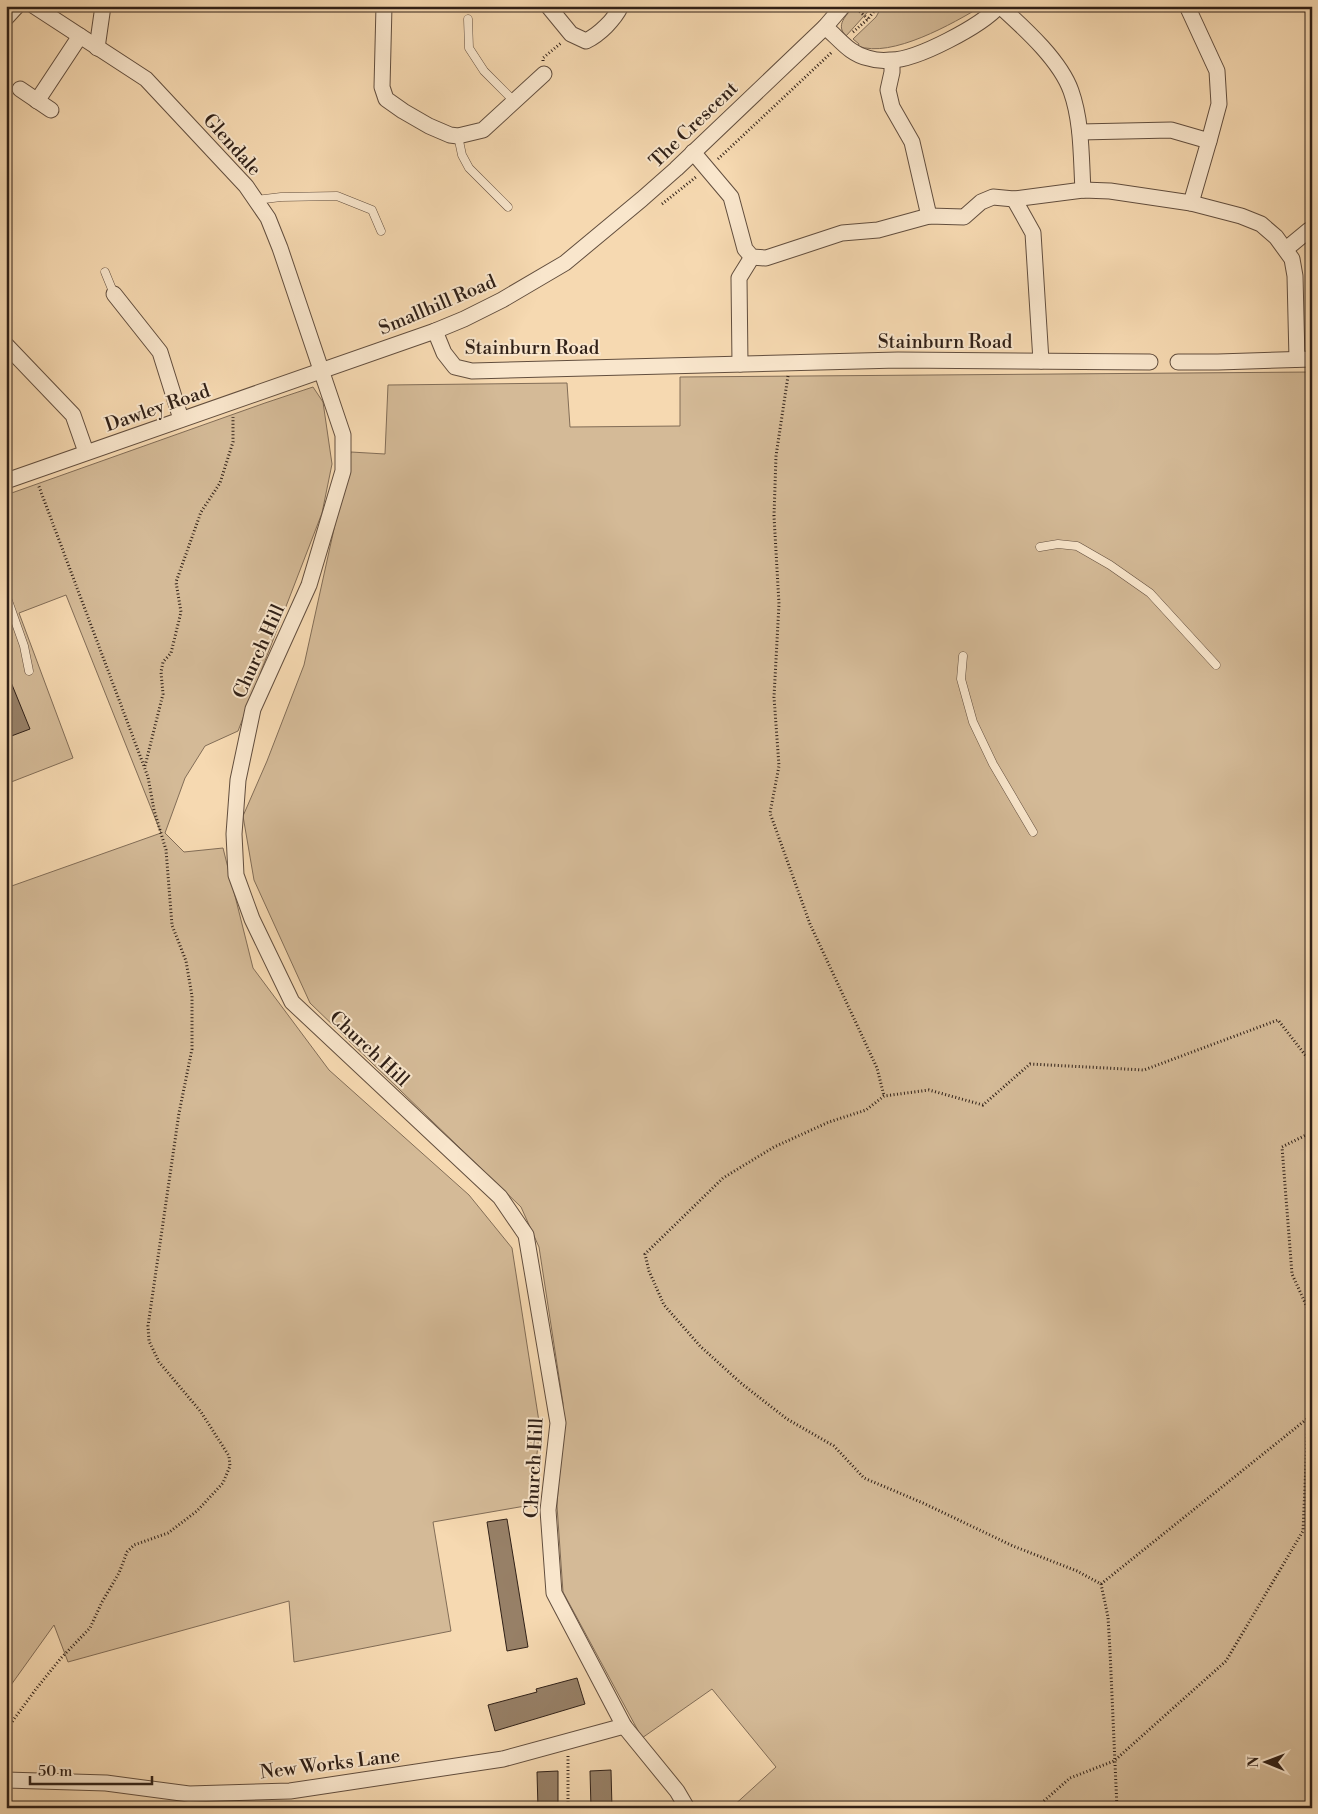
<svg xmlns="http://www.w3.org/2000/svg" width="1318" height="1814" font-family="'Libre Bodoni',serif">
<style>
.green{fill:#d4ba97;stroke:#826d57}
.building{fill:#978067;stroke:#302017}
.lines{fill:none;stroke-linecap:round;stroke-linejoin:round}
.lane-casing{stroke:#624e3e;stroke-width:9}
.street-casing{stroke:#624e3e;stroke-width:17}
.path{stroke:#302017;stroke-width:3;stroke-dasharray:1 2.5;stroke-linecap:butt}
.lane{stroke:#f9e6cc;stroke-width:8}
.street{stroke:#f9e6cc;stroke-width:15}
.labels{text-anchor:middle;stroke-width:4;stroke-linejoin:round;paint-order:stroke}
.street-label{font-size:19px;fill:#302017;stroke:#f9e6cc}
</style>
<rect width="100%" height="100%" fill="#f6d9b1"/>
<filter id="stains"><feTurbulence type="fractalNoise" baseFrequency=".004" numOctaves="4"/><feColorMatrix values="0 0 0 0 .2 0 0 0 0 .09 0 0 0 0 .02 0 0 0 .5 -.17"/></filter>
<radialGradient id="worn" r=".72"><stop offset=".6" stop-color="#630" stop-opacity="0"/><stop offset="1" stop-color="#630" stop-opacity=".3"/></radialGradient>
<g class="green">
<path d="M854,6h19l-27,30c-11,-11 0,-20 8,-30z"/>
<path d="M882,6h100c-28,17 -91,53 -124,40l1,-2 -6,-5 23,-22z"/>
<polygon points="1312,372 1312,1808 731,1808 776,1767 712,1689 642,1738 563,1592 557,1506 563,1403 539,1247 521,1207 310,1003 254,880 243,816 267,761 304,665 351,452 385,454 388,385 567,383 570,427 680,426 680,377"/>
<polygon points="313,387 323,402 332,464 322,513 238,731 205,746 185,778 165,833 184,852 223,848 253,968 329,1070 469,1195 512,1248 540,1428 531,1505 433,1522 451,1631 294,1662 289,1601 68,1662 54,1625 6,1692 6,888 161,833 66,595 19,613 73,758 6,784 6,495 265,403"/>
</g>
<g class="building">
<polygon points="6,670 30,729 6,738"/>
<polygon points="507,1519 528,1647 507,1651 487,1522"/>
<polygon points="577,1678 585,1704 495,1731 488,1705 537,1692 536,1689"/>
<polygon points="611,1770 612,1808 591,1808 590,1771"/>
<polygon points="558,1771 558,1808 538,1808 537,1772"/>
</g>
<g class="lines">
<g class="lane-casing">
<g id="lane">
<polyline points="468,19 469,48 484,71 514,101"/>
<polyline points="458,136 462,155 469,168 508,207"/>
<polyline points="256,200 281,197 337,196 372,210 381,231"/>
<polyline points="105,272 114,294"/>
<polyline points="1040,547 1058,544 1077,546 1110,565 1150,593 1216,665"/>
<polyline points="6,595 24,646 29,671"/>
<polyline points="963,656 961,679 973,722 993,764 1033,832"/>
</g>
</g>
<g class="street-casing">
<g id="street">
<polyline points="34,6 146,79 246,186 268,218 280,248 343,435 343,471 309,585 253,709 238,780 234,834 236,875 252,919 292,1002 500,1197 526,1235 558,1423 548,1510 554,1593 624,1726 677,1791 687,1808"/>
<polyline points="384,6 382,87 386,99 403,111 429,126 450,135 458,136 483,130 544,74"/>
<path d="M548,6l23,28 15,7c14,-7 28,-21 35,-35"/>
<path d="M1000,6c24,22 60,54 71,85 11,31 10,66 12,99"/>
<polyline points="1187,6 1217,71 1219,104 1209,141"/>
<polyline points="6,18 17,6"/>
<path d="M825,27c14,11 24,27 43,31 6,2 16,3 23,2 26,0 90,-34 108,-54"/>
<polyline points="97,48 103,6"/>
<polyline points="892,61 892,72 888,90 892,107 912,142 929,216"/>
<polyline points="20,89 51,110"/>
<polyline points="37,101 80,36"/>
<polyline points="1080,132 1171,130 1209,141 1191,203"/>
<polyline points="693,152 731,197 745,249 752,257 766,258 842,233 878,230 929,216 964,217 981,202 993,197 1014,199 1083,190 1110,191 1191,203 1241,216 1261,224 1276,237 1292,259 1295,276 1297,359"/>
<polyline points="1014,199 1033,233 1041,361"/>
<polyline points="1286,249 1309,230 1312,230"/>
<polyline points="114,294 160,352 181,419"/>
<polyline points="435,331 444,353 455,367 472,371 898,360 1150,362"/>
<polyline points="6,345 73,415 86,452"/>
<polyline points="1178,362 1218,362 1312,359"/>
<polyline points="740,364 739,278 752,257"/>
<polyline points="6,481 435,331 464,319 502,300 565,263 642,199 676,169 825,27 843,6"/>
<polyline points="6,1780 106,1783 189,1794 290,1791 503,1759 624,1726"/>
</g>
</g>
<g class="path">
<polyline points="857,9 868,19"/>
<polyline points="853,32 868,19 878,6"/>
<polyline points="543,61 543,58 561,43"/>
<polyline points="718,159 832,52"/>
<polyline points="662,204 696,177"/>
<polyline points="788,376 776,456 774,516 779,604 774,697 779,766 770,813 810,924 877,1068 884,1096"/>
<polyline points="145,766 163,694 161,672 163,662 171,653 181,612 176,582 201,512 220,483 233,442 233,417"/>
<polyline points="1312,1125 1310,1133 1282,1147 1292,1274 1312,1318"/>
<polyline points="1101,1584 1308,1418 1312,1411"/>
<polyline points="6,1730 36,1689 61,1658 90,1628 102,1602 119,1573 127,1552 134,1545 168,1533 197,1511 223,1483 230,1466 229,1456 201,1412 159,1362 149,1341 148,1326 179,1113 192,1049 192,996 186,961 172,925 166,850 154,810 148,777 38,484"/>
<polyline points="568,1756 568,1808"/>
<polyline points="1036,1808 1070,1778 1114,1761 1226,1661 1303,1531 1308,1418"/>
<polyline points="1117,1808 1110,1651 1108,1617 1101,1584 1077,1571 1013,1546 923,1503 864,1478 834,1446 787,1419 742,1384 700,1346 664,1305 649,1271 645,1254 723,1178 774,1147 829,1122 866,1110 884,1096 929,1090 983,1105 1030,1064 1144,1070 1278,1020 1306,1056 1312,1058"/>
</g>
<use href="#lane" class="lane"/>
<use href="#street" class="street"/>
</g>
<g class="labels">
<g class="street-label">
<text transform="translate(693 124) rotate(-44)" y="7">The Crescent</text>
<text transform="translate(233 144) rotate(48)" y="7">Glendale</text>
<text transform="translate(437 304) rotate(-23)" y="7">Smallhill Road</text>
<text x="945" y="348">Stainburn Road</text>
<text x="532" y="354">Stainburn Road</text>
<text transform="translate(157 407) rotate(-19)" y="7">Dawley Road</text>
<text transform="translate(258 651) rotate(-66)" y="7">Church Hill</text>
<text transform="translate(370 1048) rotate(43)" y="7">Church Hill</text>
<text transform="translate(533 1468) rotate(-87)" y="7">Church Hill</text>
<text transform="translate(330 1763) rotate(-7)" y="7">New Works Lane</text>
</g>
</g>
<rect width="1318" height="1814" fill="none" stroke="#f6d9b1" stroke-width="25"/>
<rect x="8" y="8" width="1303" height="1799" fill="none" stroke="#302017" stroke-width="2.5"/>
<rect x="12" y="12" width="1293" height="1789" fill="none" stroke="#302017"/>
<g transform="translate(1266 1762) rotate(271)" stroke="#f9e6cc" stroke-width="4" paint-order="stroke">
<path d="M0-4L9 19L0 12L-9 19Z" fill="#302017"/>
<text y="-8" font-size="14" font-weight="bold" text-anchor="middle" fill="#302017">N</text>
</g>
<path d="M30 1776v8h122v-8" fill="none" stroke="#302017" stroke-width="2.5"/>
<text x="38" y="1776" font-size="15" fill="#302017" stroke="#f9e6cc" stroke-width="4" paint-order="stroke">50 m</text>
<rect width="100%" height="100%" filter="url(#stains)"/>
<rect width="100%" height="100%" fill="url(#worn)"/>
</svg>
